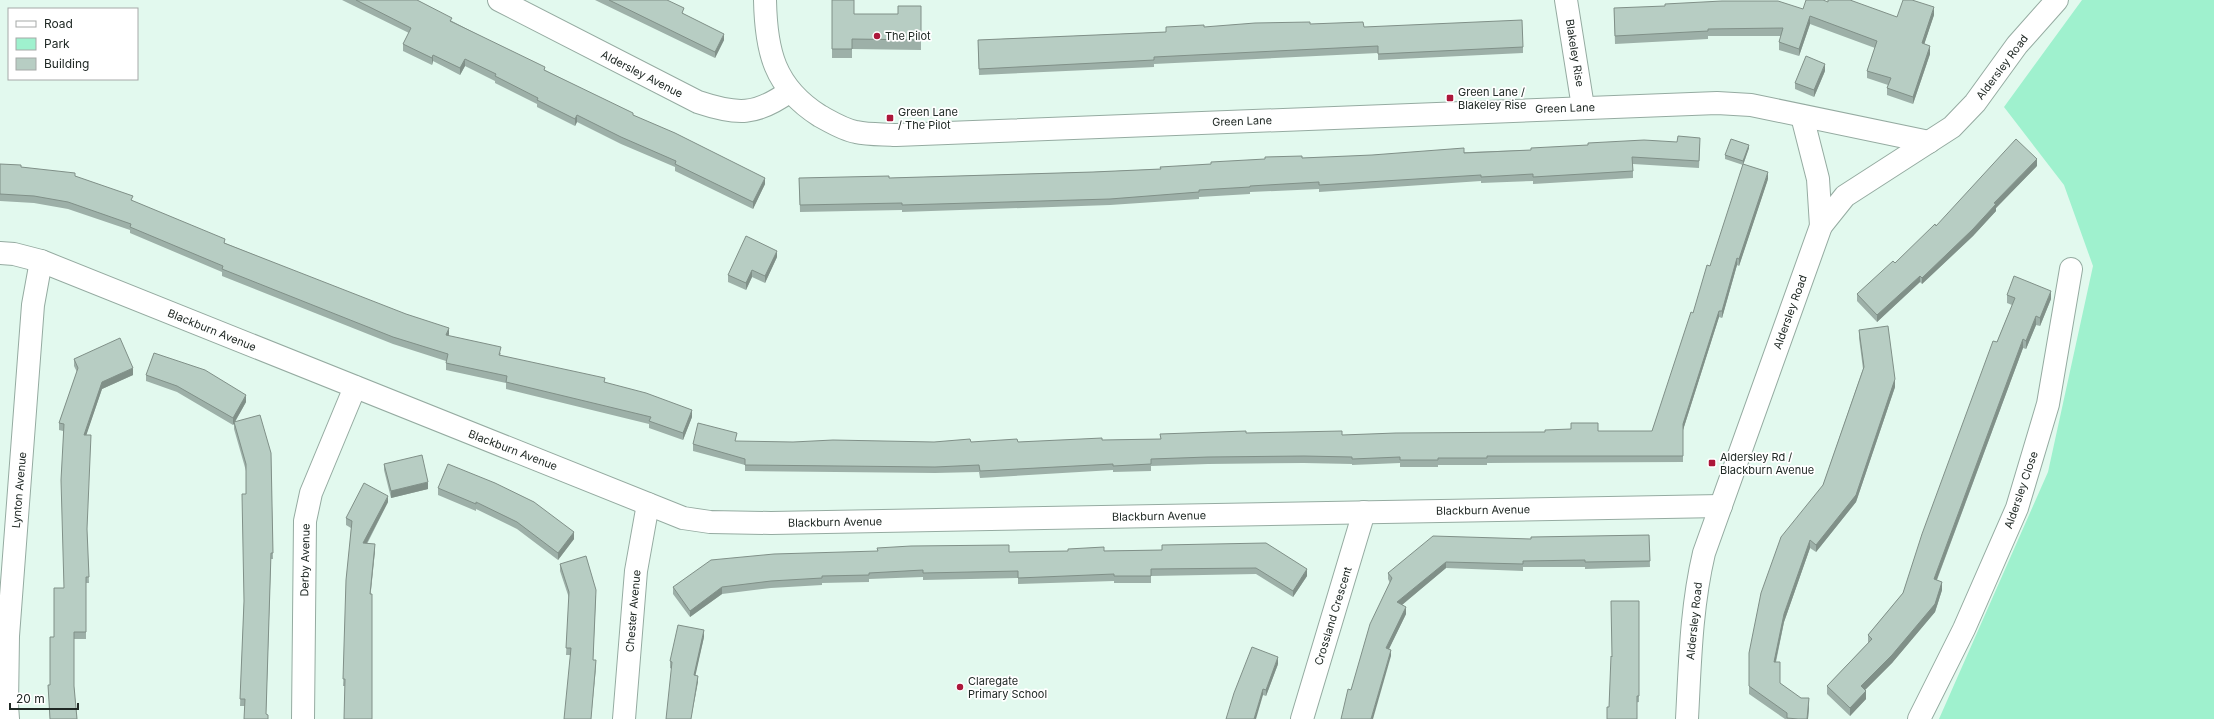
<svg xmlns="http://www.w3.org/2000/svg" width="2214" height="719" font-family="Inter,sans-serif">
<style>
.green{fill:#9ff1ce}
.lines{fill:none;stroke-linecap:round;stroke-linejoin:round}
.street-casing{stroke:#95aba1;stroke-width:24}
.secondary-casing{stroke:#95aba1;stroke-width:24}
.street{stroke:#fff;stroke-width:22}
.secondary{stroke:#fff;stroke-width:22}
.wall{fill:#9db0a8}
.shaded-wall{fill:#809088}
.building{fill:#b7cdc3;stroke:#809088}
.poi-dot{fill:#ac173a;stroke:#fff;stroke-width:1.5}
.labels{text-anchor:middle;stroke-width:3.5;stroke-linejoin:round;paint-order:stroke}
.poi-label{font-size:11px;fill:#202925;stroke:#fff;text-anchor:start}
.street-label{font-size:11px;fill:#202925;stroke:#fff}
</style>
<rect width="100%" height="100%" fill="#e2f9ee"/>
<polygon class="green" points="2082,0 2214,0 2214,719 1939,719 2048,472 2093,266 2064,185 2004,107"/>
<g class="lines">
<g class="street-casing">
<g id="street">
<path d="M499,0l199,102c39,13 58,14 92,-11"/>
<path d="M765,0c1,51 9,87 55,116 11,6 24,14 36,16 13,3 28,2 40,3l821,-32 34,2 178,37"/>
<polyline points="1566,0 1583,107"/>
<polyline points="1802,116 1818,179 1821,226"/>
<polyline points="0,253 14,254 41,261 683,518 710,522 771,523 1721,506"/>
<polyline points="8,719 7,705 8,636 33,305 41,261"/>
<polyline points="303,719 305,521 311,493 355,387"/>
<polyline points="624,719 636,571 648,504"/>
<polyline points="1302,719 1364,512"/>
<polyline points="1919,719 1964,629 2017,508 2048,404 2071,269"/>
</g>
</g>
<g class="secondary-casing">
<path id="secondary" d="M1687,719c3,-56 4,-111 17,-166l117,-327 24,-30 107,-69 23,-24 42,-58 40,-45"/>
</g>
<use href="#street" class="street"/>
<use href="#secondary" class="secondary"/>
</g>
<g class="wall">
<polygon points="342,0 417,0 452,21 545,70 633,115 765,184 753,209 675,171 675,167 621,144 577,122 575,126 537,107 537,104 495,83 495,81 465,66 460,75 433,61 432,65 403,51 403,44 409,33"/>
<polygon points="595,0 667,0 684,14 724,40 715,58"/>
<polygon points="832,0 854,14 898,14 921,6 921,50 852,49 852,58 832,58"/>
<polygon points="1828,2 1897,17 1934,15 1924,44 1930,54 1913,104 1887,95 1887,88 1888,85 1867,78 1867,71 1875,48 1810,24 1799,56 1779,50 1779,42 1781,36 1708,36 1708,39 1615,44 1614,8 1803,9"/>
<polygon points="1204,27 1364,27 1523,47 1523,53 1378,60 1378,53 1154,64 1154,67 979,75 978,40 1166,32"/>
<polygon points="1825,71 1814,97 1795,89 1795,83"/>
<polygon points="1700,144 1699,168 1633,164 1633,178 1533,184 1533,181 1481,183 1481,181 1319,192 1319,189 1250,192 1250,194 1199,197 1199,199 1110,205 902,212 902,210 800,212 799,178 889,178 1093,172 1161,169 1211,164 1302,158"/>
<polygon points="1749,148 1743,165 1725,159 1725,155"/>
<polygon points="0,164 75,176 133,201 225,243 449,334 448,336 501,353 500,355 605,382 692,417 683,440 649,428 649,424 506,389 506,383 446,370 446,361 393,344 222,276 222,272 130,233 130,230 68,209 34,203 0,201"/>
<polygon points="2037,166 1996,208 1996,211 1973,236 1922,284 1920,282 1877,322 1857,301 1857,294 1895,263 1936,226"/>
<polygon points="1768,179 1739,266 1737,265 1722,318 1719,317 1683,430 1683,462 1487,463 1487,465 1438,465 1438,467 1400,467 1400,463 1352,465 1352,464 1304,463 1208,464 1151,466 1151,471 1113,472 1113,470 980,478 979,472 935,473 745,471 745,465 693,451 693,444 793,442 1018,442 1160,439 1246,433 1342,435 1652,431 1710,266"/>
<polygon points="777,257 765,283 752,277 746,290 728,282 728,275"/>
<polygon points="2007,295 2051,299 2040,326 2036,325 2026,349 2023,348 1937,580 1942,590 1935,612 1892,663 1865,690 1866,699 1850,716 1827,694 1827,686 1868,643 1868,635 1903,593 1997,342 2012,305 2007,303"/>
<polygon points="1859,330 1895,387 1856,502 1816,552 1810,548 1784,622 1776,662 1780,683 1809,706 1808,719 1785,719 1749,694 1749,653 1823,485 1863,369 1859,338"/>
<polygon points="74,359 133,375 102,389 86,435 87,532 89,583 86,583 86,639 74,639 74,687 77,719 50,719 48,685 50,685 54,637 64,588 63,431 59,430 59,423 77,372 74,366"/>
<polygon points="146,375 246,402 235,422 271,453 273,559 271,559 266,714 268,719 245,706 240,706 244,603 246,494 246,471 234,429 234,424 233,425 177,392 146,381"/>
<polygon points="384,464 428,489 391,498 384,470"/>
<polygon points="438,488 574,539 558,560 517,529 476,509 476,511 438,495"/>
<polygon points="388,502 367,544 375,551 345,686 343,686 351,528 346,525 346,518"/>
<polygon points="1649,535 1650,567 1585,569 1585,567 1523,567 1523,571 1446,568 1402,605 1406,614 1389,649 1391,656 1351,690 1390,583 1388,579 1388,573 1531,539"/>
<polygon points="1162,550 1307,576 1293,597 1256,574 1151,576 1151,583 1114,583 1114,581 1018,584 1018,578 923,580 923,577 869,579 869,582 822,583 822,585 771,588 722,594 690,617 673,594 673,587 1009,552"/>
<polygon points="560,564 596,596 593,660 596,667 570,655 566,655 569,598 560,571"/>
<polygon points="1639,601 1639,702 1609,707 1612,657"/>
<polygon points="704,637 695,675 698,682 670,668 670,661"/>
<polygon points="1278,664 1266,696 1263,695 1226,719"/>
</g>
<g class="shaded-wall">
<polygon points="1934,7 1934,15 1922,51 1922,43"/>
<polygon points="1810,16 1810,24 1799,56 1799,49"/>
<polygon points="724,34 724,40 715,58 715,52"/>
<polygon points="1930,46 1930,54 1913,104 1913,97"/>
<polygon points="433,55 433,61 432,65 432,58"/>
<polygon points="465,59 465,66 460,75 460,68"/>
<polygon points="1825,64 1825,71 1814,97 1814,90"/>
<polygon points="577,115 577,122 575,126 575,119"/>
<polygon points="1749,145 1749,148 1743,165 1743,161"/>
<polygon points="2037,159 2037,166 1996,208 1996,211 1973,236 1922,284 1922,278"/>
<polygon points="1768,172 1768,179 1739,266 1739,259"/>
<polygon points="765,178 765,184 753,209 753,202"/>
<polygon points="777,251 777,257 765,283 765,276"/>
<polygon points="1737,258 1737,265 1722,318 1722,311"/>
<polygon points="752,270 752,277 746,290 746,283"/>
<polygon points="1920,276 1920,282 1877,322 1877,315"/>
<polygon points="2051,291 2051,299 2040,326 2040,318"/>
<polygon points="1719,311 1719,317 1683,430 1683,462 1683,424"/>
<polygon points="2036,316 2036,325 2026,349 2026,341"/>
<polygon points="449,328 449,334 446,342 446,335"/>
<polygon points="2023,339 2023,348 1934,587 1934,579"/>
<polygon points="133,368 133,375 102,389 84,442 84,435 102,382"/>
<polygon points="1895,379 1895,387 1856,502 1816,552 1816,545"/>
<polygon points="246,395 246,402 233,425 233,418"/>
<polygon points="692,410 692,417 683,440 683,433"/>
<polygon points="428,482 428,489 391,498 391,491"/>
<polygon points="388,496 388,502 363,550 363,543"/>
<polygon points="574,532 574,539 558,560 558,553"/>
<polygon points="1810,540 1810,548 1784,622 1774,669 1774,662 1784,614"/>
<polygon points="375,544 375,551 370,600 370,594"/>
<polygon points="1446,562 1446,568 1397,609 1397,602"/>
<polygon points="1307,569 1307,576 1293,597 1293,591"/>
<polygon points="1942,582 1942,590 1935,612 1892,663 1861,694 1861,686"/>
<polygon points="722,587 722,594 690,617 690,611"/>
<polygon points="1406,607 1406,614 1386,655 1386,648"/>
<polygon points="704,630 704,637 694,682 694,675"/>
<polygon points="1391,650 1391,656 1373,719 1371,719"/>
<polygon points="1278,657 1278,664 1266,696 1266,690"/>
<polygon points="596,660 596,667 591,719"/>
<polygon points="698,676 698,682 691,719"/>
<polygon points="1263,689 1263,695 1256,719 1254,719"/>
<polygon points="1866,691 1866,699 1850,716 1850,708"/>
<polygon points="1809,698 1809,706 1808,719 1807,719"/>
</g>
<g class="building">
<polygon points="356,0 417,0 452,18 450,21 545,67 544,70 633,113 633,115 675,133 765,178 753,202 675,164 676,161 621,137 577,115 575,119 537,100 538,98 495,76 496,74 465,59 460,68 433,55 432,58 403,44 411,28"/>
<polygon points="609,0 667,0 684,8 682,13 724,34 715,52"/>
<polygon points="832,0 854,0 854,14 898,14 898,6 921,6 921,40 852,39 852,49 832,49"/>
<polygon points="1806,0 1823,0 1828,2 1828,0 1850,0 1897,17 1903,0 1912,0 1934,7 1922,43 1930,46 1913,97 1887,88 1891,78 1867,71 1877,41 1810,16 1799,49 1779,42 1783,28 1708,29 1708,31 1615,36 1614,8 1665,6 1665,4 1722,1 1778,1 1803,9"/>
<polygon points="1522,20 1523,47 1378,54 1378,46 1154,57 1154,60 979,69 978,40 1166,32 1166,27 1204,25 1204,27 1255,23 1310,22 1310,24 1363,22 1364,27"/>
<polygon points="1806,56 1825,64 1814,90 1795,83"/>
<polygon points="1678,136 1700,138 1699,161 1632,157 1633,171 1533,177 1533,174 1481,177 1481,175 1319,185 1319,182 1250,186 1250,187 1199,190 1199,192 1110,199 902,205 902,203 800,205 799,178 889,176 889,178 1093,172 1161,169 1160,167 1211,164 1211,162 1265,159 1265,157 1302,156 1302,158 1372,155 1464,148 1464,153 1531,150 1531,148 1588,145 1588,143 1644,140 1677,142"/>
<polygon points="1731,139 1749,145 1743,161 1725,155"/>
<polygon points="2016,139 2037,159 1994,203 1996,204 1973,229 1922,278 1920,276 1877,315 1857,294 1893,261 1895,263 1935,224 1936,226"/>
<polygon points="0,164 21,165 21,167 75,173 75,176 133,196 131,200 225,239 224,243 406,314 449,328 446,335 501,347 499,355 605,378 604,382 646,393 692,410 683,433 649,421 651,417 506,382 507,376 446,363 448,354 393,337 222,269 223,266 130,227 131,224 68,202 34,196 0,194"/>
<polygon points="1743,164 1768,172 1739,259 1737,258 1722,311 1719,311 1683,424 1683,456 1487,456 1487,458 1438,458 1438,460 1400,460 1400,457 1352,459 1352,457 1304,456 1208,457 1151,459 1151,464 1113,466 1113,464 980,471 979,465 935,467 745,465 745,459 693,444 698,423 737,433 735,441 793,442 833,440 934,442 970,439 971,442 1017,439 1018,442 1102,438 1102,440 1161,439 1160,434 1246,431 1246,433 1342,431 1342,435 1396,433 1545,432 1545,430 1571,429 1571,423 1598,423 1598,431 1652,431 1691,312 1693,313 1707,265 1710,266"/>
<polygon points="746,236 777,251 765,276 752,270 746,283 728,275"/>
<polygon points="2014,276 2051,291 2040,318 2036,316 2026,341 2023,339 1934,579 1942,582 1935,604 1892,655 1861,686 1866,691 1850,708 1827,686 1872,639 1868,635 1903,593 1922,534 1993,341 1997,342 2015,298 2007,295"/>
<polygon points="1888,326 1895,379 1856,495 1816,545 1810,540 1784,614 1774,662 1780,662 1780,683 1801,698 1809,698 1807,719 1798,719 1787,718 1787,713 1749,686 1749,653 1761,593 1781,537 1823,485 1864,367 1859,330"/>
<polygon points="120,338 133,368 102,382 84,435 91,435 87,529 89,577 86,577 86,632 74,632 74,686 77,719 50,719 48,685 50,685 50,637 54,637 54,588 64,588 61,480 64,424 59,423 78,368 74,359"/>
<polygon points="154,353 205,370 246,395 233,418 177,386 146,375"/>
<polygon points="260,415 271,453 273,553 271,553 266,714 268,715 268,719 244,719 245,699 240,699 244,601 242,494 246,494 246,464 234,422"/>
<polygon points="422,455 428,482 391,491 384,464"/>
<polygon points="448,464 495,483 534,502 574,532 558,553 517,522 476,502 476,504 438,488"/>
<polygon points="364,483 388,496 363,543 375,544 370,594 372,594 372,719 344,719 345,679 343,679 346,580 352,521 346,518"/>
<polygon points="1649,535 1650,561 1585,562 1585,560 1523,561 1523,564 1446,562 1397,602 1406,607 1386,648 1391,650 1371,719 1341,719 1348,689 1351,690 1370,624 1392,578 1388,573 1433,536 1531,539 1531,537"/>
<polygon points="1266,543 1307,569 1293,591 1256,568 1151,569 1151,576 1114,576 1114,574 1018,578 1018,571 923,573 923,570 869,573 869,575 822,576 822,578 771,581 722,587 690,611 673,587 711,560 774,554 878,551 877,548 911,546 1009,545 1009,552 1068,551 1068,549 1104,547 1104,551 1162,550 1162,545"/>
<polygon points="586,556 596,590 593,660 596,660 591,719 564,719 571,648 566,648 569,592 560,564"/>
<polygon points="1611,601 1639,601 1639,696 1637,696 1637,719 1607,719 1607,707 1609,707 1611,656 1612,657"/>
<polygon points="678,625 704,630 694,675 698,676 691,719 666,719 672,662 670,661"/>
<polygon points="1252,647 1278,657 1266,690 1263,689 1254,719 1226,719 1234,693"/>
</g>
<g class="poi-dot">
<circle cx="877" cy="36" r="4"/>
<rect x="1446" y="94" width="8" height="8" rx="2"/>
<rect x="886" y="114" width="8" height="8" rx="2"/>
<rect x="1708" y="459" width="8" height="8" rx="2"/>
<circle cx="960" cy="687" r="4"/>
</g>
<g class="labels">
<g class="poi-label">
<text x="885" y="40">The Pilot</text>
<text x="1458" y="96">Green Lane /<tspan x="1458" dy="13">Blakeley Rise</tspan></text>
<text x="898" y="116">Green Lane<tspan x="898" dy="13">/ The Pilot</tspan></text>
<text x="1720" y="461">Aldersley Rd /<tspan x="1720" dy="13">Blackburn Avenue</tspan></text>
<text x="968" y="685">Claregate<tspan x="968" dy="13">Primary School</tspan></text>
</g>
<g class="street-label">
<text transform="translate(1575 53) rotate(81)" y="4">Blakeley Rise</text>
<text transform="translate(2002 67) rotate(-53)" y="4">Aldersley Road</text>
<text transform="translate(642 74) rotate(27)" y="4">Aldersley Avenue</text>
<text transform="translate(1565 108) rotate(-2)" y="4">Green Lane</text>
<text transform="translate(1242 121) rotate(-2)" y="4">Green Lane</text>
<text transform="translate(1790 312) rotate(-70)" y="4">Aldersley Road</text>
<text transform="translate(212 330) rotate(22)" y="4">Blackburn Avenue</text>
<text transform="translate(513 450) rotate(21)" y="4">Blackburn Avenue</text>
<text transform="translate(19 490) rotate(-85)" y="4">Lynton Avenue</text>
<text transform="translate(2021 490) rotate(-71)" y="4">Aldersley Close</text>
<text transform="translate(1483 510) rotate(-1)" y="4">Blackburn Avenue</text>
<text transform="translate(1159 516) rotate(-1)" y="4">Blackburn Avenue</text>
<text transform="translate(835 522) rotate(-1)" y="4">Blackburn Avenue</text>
<text transform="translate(305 560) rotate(-89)" y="4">Derby Avenue</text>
<text transform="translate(633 611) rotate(-85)" y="4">Chester Avenue</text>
<text transform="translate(1333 616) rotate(-73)" y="4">Crossland Crescent</text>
<text transform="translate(1694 621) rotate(-84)" y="4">Aldersley Road</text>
</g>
</g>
<rect x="8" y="8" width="130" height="72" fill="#ffffff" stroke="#a6a9a8"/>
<rect x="16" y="21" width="20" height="6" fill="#ffffff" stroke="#a6a9a8"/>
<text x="44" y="28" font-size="12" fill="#202925">Road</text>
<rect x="16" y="38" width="20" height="12" fill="#9ff1ce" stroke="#a6a9a8"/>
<text x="44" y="48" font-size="12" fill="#202925">Park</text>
<rect x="16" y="58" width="20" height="12" fill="#b7cdc3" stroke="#a6a9a8"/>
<text x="44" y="68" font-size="12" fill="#202925">Building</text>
<path d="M10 703v6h68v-6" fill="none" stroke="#202925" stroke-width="2"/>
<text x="16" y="703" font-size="12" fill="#202925" stroke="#ffffff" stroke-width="3" paint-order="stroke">20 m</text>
</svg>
